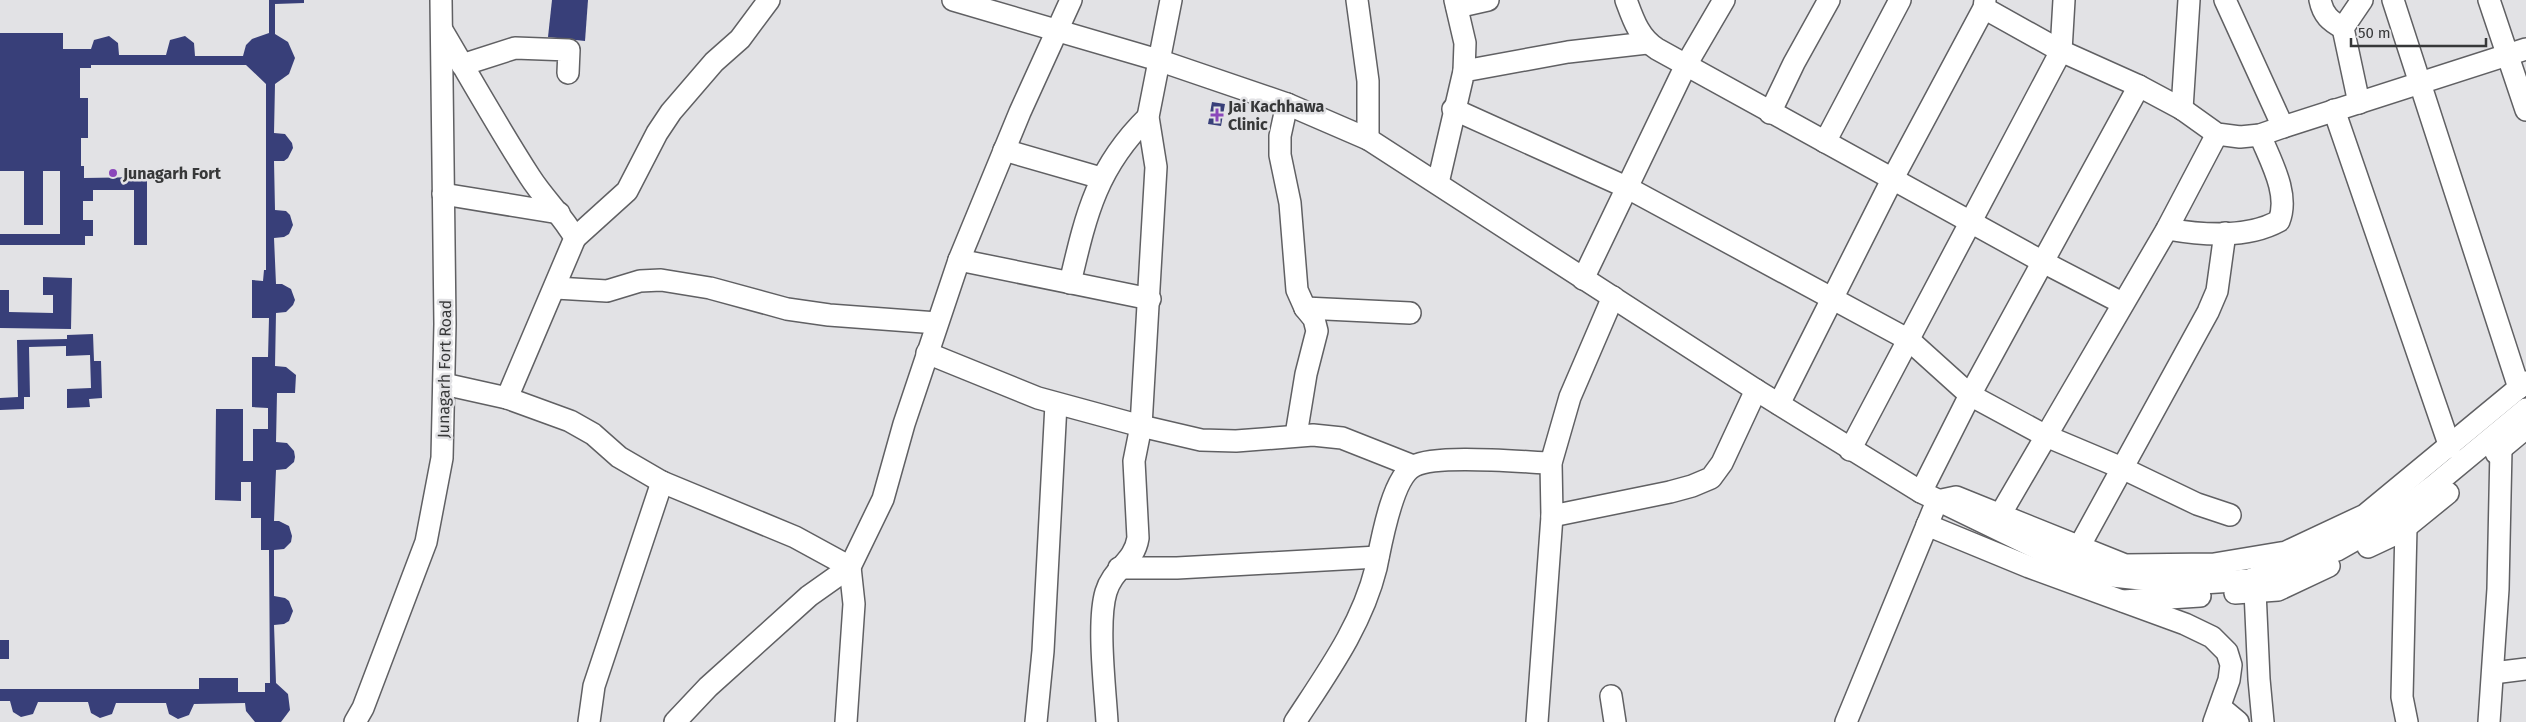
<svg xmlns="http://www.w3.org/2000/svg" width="2526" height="722" font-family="'Fira Sans',sans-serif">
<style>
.building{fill:#383f79}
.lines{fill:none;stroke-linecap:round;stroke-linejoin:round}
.minor-casing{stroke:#606063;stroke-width:24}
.minor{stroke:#fff;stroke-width:21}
.poi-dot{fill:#8b47bb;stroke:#e2e2e5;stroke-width:2}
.labels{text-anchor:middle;stroke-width:5;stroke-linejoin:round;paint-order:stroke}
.poi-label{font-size:16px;font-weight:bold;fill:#373839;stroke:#e2e2e5;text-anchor:start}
.street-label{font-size:16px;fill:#373839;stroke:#e2e2e5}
</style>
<rect width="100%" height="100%" fill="#e2e2e5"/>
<g class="building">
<polygon points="269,0 304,0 304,3 275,4 275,34 288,42 295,58 289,74 275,84 274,133 285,134 292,143 293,148 288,158 284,161 274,161 275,210 286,211 290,215 293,225 289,234 284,237 274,238 276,284 282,284 291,289 295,300 293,305 286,312 276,313 275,366 286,367 296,375 295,393 277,393 276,442 287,443 294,451 295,457 294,462 286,469 276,470 274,521 279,521 289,526 292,536 291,542 284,549 274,550 274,596 285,598 289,601 293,611 289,621 284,624 274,625 276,683 288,694 290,710 281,722 255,722 246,711 245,703 194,704 189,715 178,719 169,714 166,703 116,703 112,714 100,718 91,713 88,702 38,702 33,714 21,717 13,712 10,701 0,701 0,689 199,689 199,678 238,678 238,692 265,692 265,683 270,683 269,550 261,550 261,518 251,518 251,482 241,482 241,501 215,500 216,409 243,409 243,461 253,461 253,429 268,429 268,408 252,407 252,357 268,357 269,318 252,318 252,280 263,281 264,270 266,270 266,84 246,65 91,65 91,68 80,68 80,98 88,98 88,138 81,138 81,166 84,166 84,178 147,177 147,245 134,245 134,190 93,190 93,201 83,201 83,220 93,220 93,236 85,236 85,245 0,245 0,234 60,234 60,171 43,171 43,225 24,225 24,171 0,171 0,33 63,33 63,49 91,49 94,40 109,36 118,43 119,55 166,55 170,40 185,36 194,43 195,56 243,56 246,45 252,39 269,33"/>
<polygon points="552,0 588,0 585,41 548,37"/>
<polygon points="1212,102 1225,104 1221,126 1208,124"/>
<polygon points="43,277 72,278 71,329 0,328 0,290 9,290 9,312 53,313 53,295 43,295"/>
<polygon points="93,334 94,361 101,361 102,398 89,399 90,407 67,408 67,389 91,388 90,355 66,356 66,346 29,347 30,397 24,397 24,409 0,410 0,398 18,397 17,340 67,339 67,335"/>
<rect x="0" y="640" width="9" height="19"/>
</g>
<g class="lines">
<g class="minor-casing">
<g id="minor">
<polyline points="953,0 1158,60 1287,104 1368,139 1756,390 1921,492 2059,559 2103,575 2187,584 2249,580 2337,550 2383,524 2432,487 2526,409"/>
<polyline points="1357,0 1368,81 1368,139"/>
<polyline points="1455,0 1465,43 1464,71"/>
<path d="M1626,0c7,19 13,38 31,49l386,213 79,41"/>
<polyline points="2225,0 2283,127"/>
<path d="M2320,0c3,15 10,21 23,28"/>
<polyline points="2393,0 2519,388"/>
<polyline points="2489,0 2526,110"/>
<polyline points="1457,7 1488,0"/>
<polyline points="1984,8 2061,51 2139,86 2182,109 2217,134 2240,137 2260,135 2283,127 2526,49"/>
<path d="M442,30c29,49 57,99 88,147 14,22 33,39 45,61l-68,160"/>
<polyline points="462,65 515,48 569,50 568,73"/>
<polyline points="2359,103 2343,28 2362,0"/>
<polyline points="1287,104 1280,136 1280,155 1290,203 1297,290 1305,308 1314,319 1317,331 1306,374 1296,435"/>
<polyline points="1453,109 1626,187 1909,340 1970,395 2046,436 2122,468 2197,504 2230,515"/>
<polyline points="2182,109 2189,0"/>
<polyline points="2334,110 2450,447"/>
<polyline points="1770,113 1794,63 1829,0"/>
<polyline points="1825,142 1900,0"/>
<polyline points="1004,150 1101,178"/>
<polyline points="1438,183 1464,71 1568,52 1647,43"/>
<polyline points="443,194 559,213"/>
<path d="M2167,229c35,6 79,10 112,-8 11,-27 -9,-61 -19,-86"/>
<polyline points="575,238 627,191 657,133 671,112 714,62 740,39 769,0"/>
<polyline points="959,260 1150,299"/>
<polyline points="1583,279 1686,65 1724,0"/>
<path d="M1070,283c16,-68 26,-115 78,-166"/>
<polyline points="556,288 607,291 640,281 661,280 710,288 787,309 829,315 937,323"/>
<polyline points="1305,308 1410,313"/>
<polyline points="927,353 1038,398 1141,426 1201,440 1236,441 1313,435 1342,438 1413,466"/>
<polyline points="444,384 507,398 570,421 593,434 619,457 662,482 795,537 850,567 854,604 846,722"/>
<polyline points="1779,404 1893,178 1984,8 1985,0"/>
<polyline points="1850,450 2061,51 2064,0"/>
<polyline points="2496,453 2526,428"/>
<polyline points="1921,492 1970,395 2139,86"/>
<polyline points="2000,515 2167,229 2217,134"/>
<polyline points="1552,516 1670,492 1692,486 1711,478 1722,463 1756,390"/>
<polyline points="1927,525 2029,567 2185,624 2212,637 2227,652 2231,665 2229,680 2214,722"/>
<polyline points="2406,527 2402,697 2407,722"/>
<polyline points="2079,547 2208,312 2217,291 2225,233"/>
<polyline points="2368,547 2400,532 2448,493"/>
<polyline points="1119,568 1177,568 1378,557"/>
<polyline points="2255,591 2259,679 2263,722"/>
<polyline points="2235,593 2278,590 2329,566"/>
<polyline points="2123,601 2200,596"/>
<polyline points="2493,673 2526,669"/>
<polyline points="1611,696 1615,722"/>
<polyline points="2220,707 2238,722"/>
<polyline points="355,722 363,708 426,542 442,458 445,324 441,0"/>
<polyline points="589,722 594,686 662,482"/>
<polyline points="675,722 708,687 809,596 850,567 883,499 904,424 959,260 1020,112 1071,0"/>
<polyline points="1036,722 1043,651 1056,404"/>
<path d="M1107,722c-2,-34 -10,-100 -1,-130 7,-24 28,-29 32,-54l-4,-77 7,-35 15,-259 -8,-50 23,-117"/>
<path d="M1295,722c32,-49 67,-97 81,-154 5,-24 16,-91 38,-102 22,-12 108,-4 137,-3"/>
<polyline points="1537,722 1552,516 1551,463 1570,397 1613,297"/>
<polyline points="1846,722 1937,501 1956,497 2125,565 2214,564 2286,552 2365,515 2526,382"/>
<polyline points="2489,722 2498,589 2501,449"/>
</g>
</g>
<use href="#minor" class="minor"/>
</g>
<g class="poi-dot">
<path d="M1214.5 107.5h5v5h5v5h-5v5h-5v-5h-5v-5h5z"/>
<circle cx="113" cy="173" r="5"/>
</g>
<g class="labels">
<g class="poi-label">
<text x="1228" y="112">Jai Kachhawa<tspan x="1228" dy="18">Clinic</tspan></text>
<text x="123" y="179">Junagarh Fort</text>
</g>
<g class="street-label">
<text transform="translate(444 369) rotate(-89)" y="6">Junagarh Fort Road</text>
</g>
</g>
<path d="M2351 38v8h135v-8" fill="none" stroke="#373839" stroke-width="2.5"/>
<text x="2358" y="38" font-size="15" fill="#373839" stroke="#e2e2e5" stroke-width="4" paint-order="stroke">50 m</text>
</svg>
